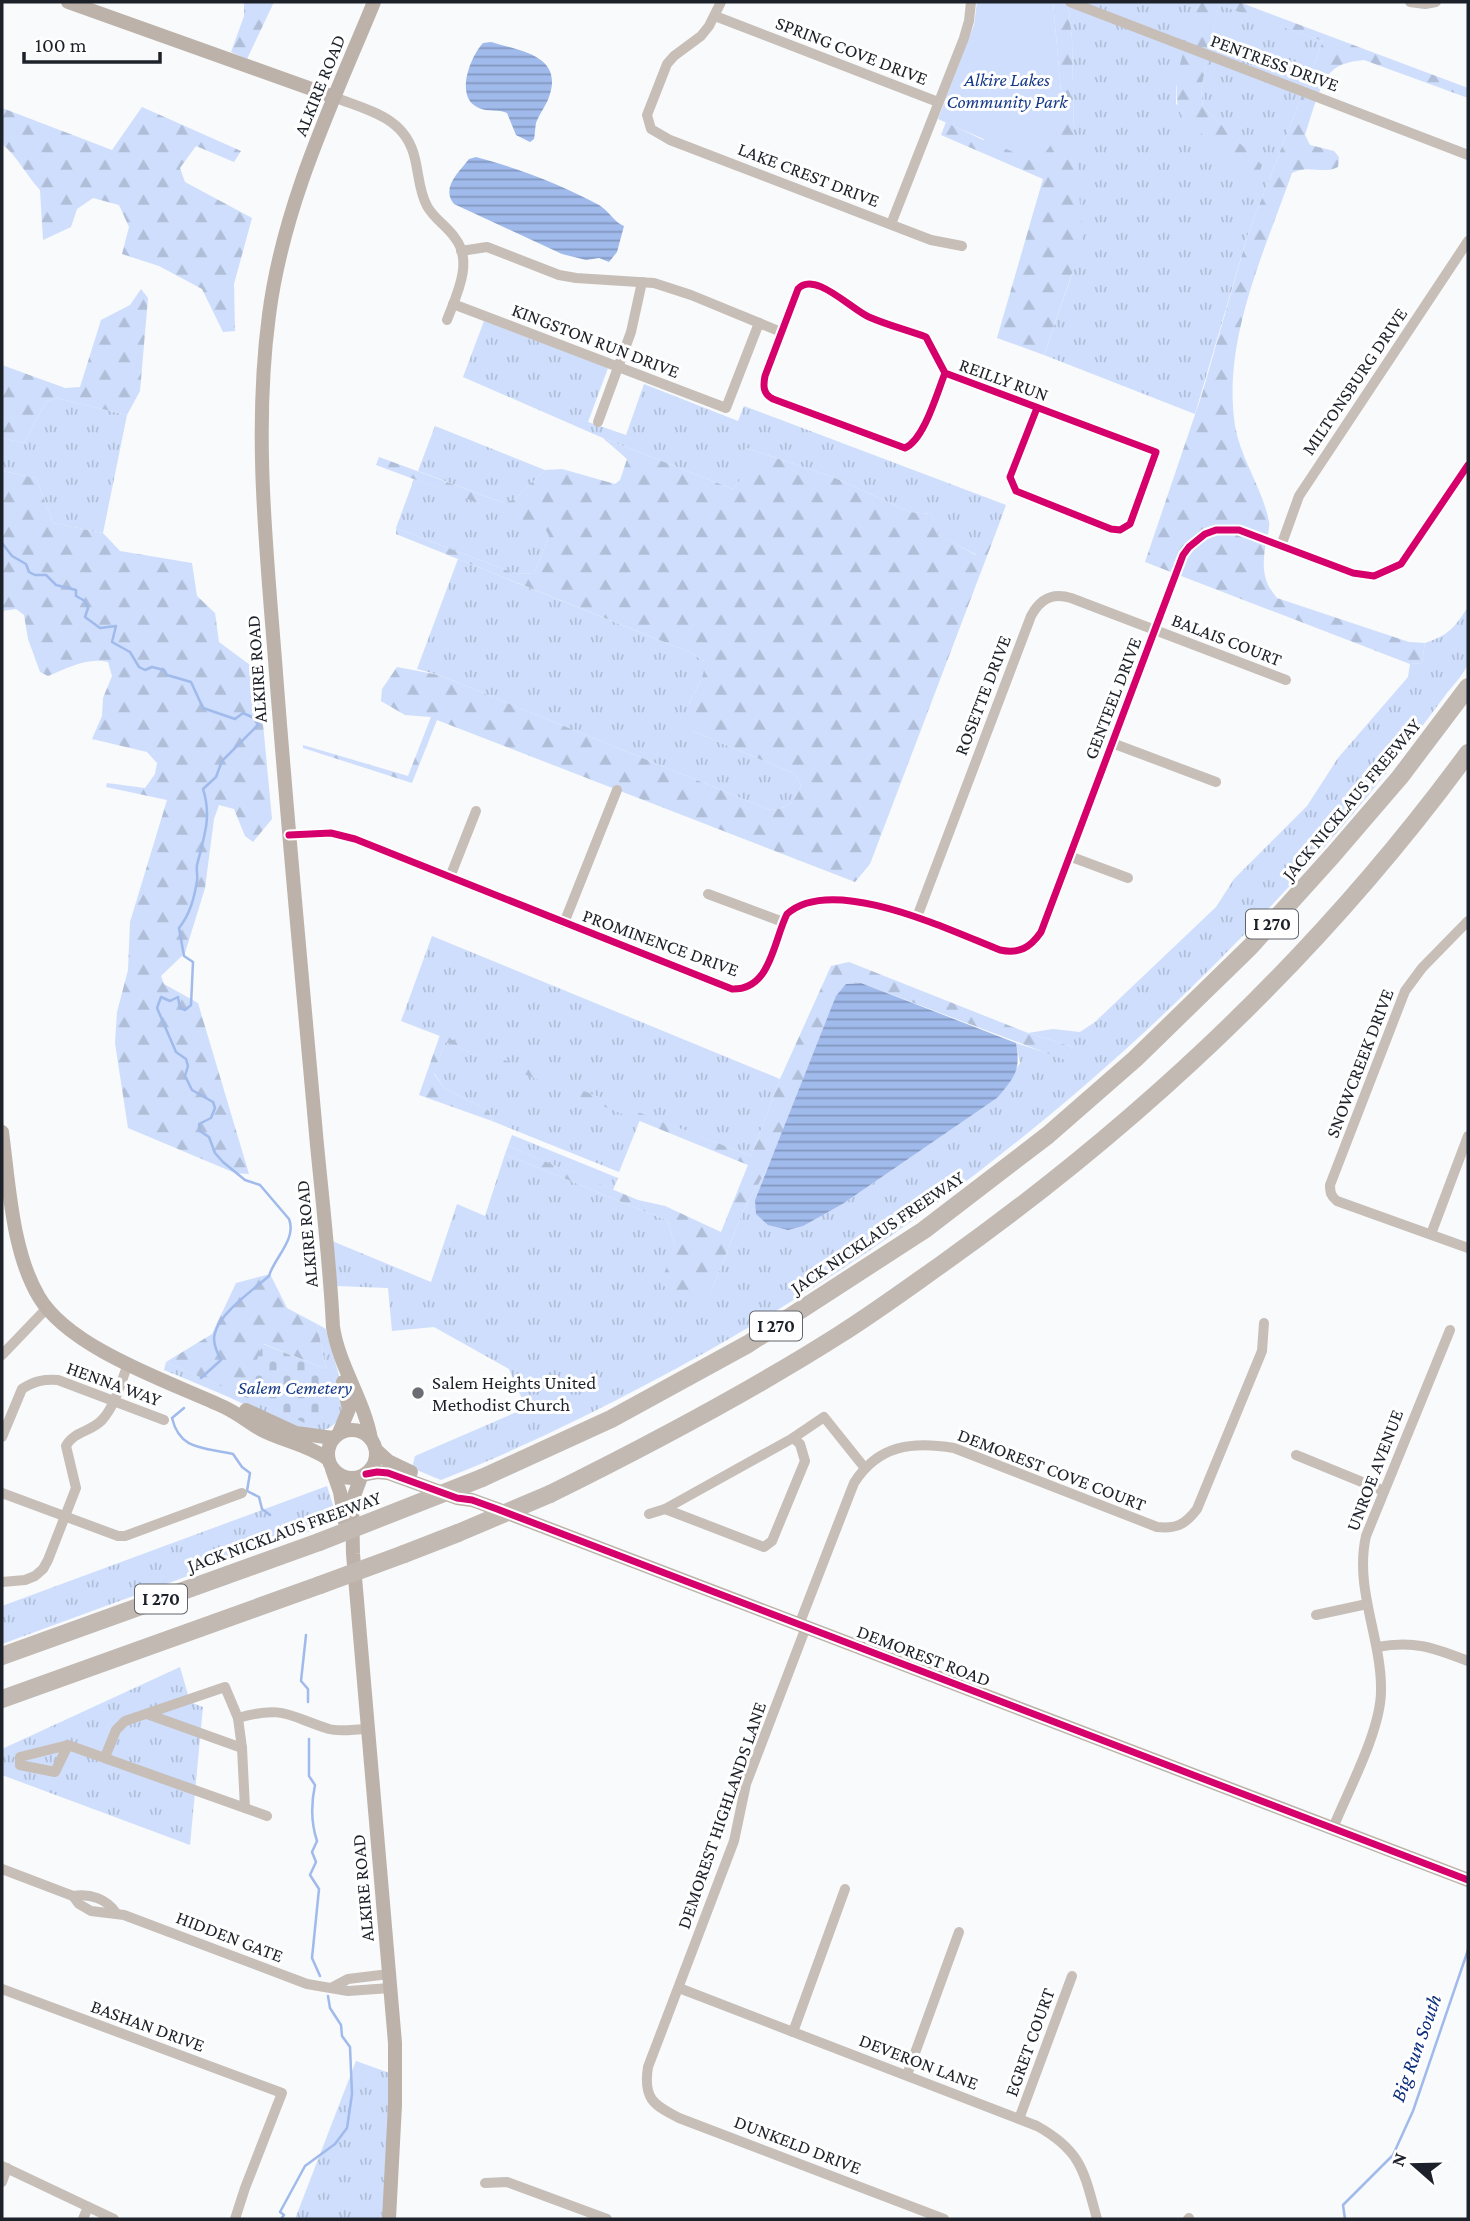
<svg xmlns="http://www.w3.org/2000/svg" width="1470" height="2221" font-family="'Crimson Pro',serif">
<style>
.grass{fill:url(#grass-tufts)}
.forest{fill:url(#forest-firs)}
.cemetery{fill:url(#cemetery-stones)}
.green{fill:#cedefc}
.water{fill:url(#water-rules)}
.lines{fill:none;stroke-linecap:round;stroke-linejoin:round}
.stream{stroke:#a0baeb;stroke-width:2.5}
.street{stroke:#c7beb7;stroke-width:10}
.secondary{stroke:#bcb2aa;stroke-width:14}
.highway{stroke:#c2b9b2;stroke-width:18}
.highway-bridge{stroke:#c2b9b2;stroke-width:18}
.cycleway-casing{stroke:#fff;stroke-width:11}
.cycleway{stroke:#d6006c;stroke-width:7}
.poi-dot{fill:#6a6e74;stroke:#fff;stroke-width:2.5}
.labels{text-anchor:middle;stroke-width:6;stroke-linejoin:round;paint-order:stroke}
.shield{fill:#fff;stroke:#61646a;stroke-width:2}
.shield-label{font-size:18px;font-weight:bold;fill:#1d222a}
.street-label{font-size:19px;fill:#1d222a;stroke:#fff}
.park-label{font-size:19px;font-style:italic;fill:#163a89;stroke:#fff}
.poi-label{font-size:19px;fill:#1d222a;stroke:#fff;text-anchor:start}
.water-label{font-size:21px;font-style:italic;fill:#0b2d7c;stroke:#fff}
</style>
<defs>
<pattern id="grass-tufts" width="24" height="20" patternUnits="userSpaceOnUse" patternTransform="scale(1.75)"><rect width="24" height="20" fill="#cedefc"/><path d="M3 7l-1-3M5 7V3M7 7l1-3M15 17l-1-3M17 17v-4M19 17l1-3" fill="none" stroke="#b0bed8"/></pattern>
<pattern id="forest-firs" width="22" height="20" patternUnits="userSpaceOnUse" patternTransform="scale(1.75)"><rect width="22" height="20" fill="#cedefc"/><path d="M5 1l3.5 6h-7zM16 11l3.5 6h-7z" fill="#b0bed8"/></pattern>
<pattern id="cemetery-stones" width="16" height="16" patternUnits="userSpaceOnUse" patternTransform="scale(1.75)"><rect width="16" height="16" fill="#cedefc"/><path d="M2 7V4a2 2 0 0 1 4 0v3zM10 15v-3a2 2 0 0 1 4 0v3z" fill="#b0bed8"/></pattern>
<pattern id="water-rules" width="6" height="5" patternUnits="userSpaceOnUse" patternTransform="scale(1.75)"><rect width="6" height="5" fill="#a0baeb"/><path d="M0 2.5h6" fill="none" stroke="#8297bf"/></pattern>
</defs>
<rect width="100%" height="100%" fill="#f8fafc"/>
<g class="grass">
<polygon points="1068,2 1199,2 1176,88 1176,104 1261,165 1203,107 1201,89 1219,4 1323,41 1248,234 1195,414 1044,355 1072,274 1074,132 1072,39"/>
<polygon points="484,321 608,368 588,422 626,435 644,384 738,421 744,406 1006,505 998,527 977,555 938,535 931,514 910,512 833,477 746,448 749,469 733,489 603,438 463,377"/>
<polygon points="57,398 127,415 103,533 53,523 36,478 2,471 2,438 24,443 46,402"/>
<polygon points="435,426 545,470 515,499 504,503 418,471"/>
<polygon points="414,479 546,528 549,536 534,574 514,573 396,528"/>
<path d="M458,559l231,93 15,9 2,10 -17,32 4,28 102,43 6,11c-6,17 -13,24 -31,25l-331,-135 -22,-6z"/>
<path d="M1468,607c0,13 2,45 0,56 -3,11 -17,24 -24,34 -32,43 -64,85 -99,126 -194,228 -430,420 -696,560 -68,36 -136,69 -208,97l-29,-12 3,-12 111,-48 -17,-39 -75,-42 -42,4 -4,-43 -52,-2 -4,-45 99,41 26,-78 28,12 20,-62 163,67 7,25 36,46 33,-83 23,-40 -12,31 89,3 153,-105 23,-35 -4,-20 49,16 8,-12 -45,-14 25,-4 27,3 15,-10 121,-115 18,-28 73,-73 31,-48 70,-81 2,-13 12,-1 3,-20c24,-8 29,-15 43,-36z"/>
<polygon points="432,936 780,1079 751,1156 401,1021"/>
<polygon points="445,1042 640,1120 619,1172 492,1121 489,1111 444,1088 434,1073"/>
<polygon points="512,1135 618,1178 613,1190 508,1146"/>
<path d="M317,1324l9,5c4,22 20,56 16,78 -9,53 -84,3 -109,-8 -23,-10 -46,-20 -69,-29l2,-8 149,65 11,-58z"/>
<polygon points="327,1486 338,1521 2,1644 2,1606"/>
<polygon points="180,1667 190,1702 203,1707 190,1845 2,1775 2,1749"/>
<polygon points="356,2061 395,2075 389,2219 295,2219"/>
</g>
<g class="forest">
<polygon points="244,2 274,2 247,59 231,52 244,16"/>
<polygon points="1053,2 1068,2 1072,39 1074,132 1083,241 1044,355 997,338 1043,179 941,135 946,122 983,140 1063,114"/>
<path d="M1199,2h40l229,86v10l-104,-38c-10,1 -24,3 -32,11 -13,12 -21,47 -27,64l5,10 24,6 5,6 -1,10c-15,8 -29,-3 -46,6 -28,80 -70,167 -57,253 6,34 28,63 34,96 1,7 -2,14 -3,21 -4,22 -4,38 11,55l132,44 16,1 -3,20 -12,1 -265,-102 57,-168 46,-160 75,-193 -104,-36 -18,84 2,18 59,58 -4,11 -8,2 -69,-63c-14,-29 9,-82 18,-113z"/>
<path d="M142,107l99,44 -7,11 -38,-16 -16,22 5,14 67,36 -18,66 1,47 -12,1 -21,-43 -43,-23 -37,-12 7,-27 -10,-22 -26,-7 -16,11 -6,18 -28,13 -3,-50c-14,-15 -22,-33 -38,-46v-36l110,42z"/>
<polygon points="141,289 148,298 140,391 127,415 57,398 46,402 24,443 2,438 2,365 65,388 80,387 101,320 130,305"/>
<path d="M603,438l130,51 15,-20 -4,-11 2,-10 87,29 77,35 21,2 8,21 37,20 22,-28 -128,337 -15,18 -418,-162 -25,63 -109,-35v-3l105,31 23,-59 -26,-2 -24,-14 1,-12 15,-22 42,8 331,135c18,-1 25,-8 31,-25l-6,-11 -102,-43c-19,-28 15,-43 11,-70l-15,-9 -293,-118v-6l118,45 20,1 15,-38 -4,-8 -169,-63 3,-8 125,46 11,-4 30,-29 17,-1 53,15 5,-4 7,-21z"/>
<path d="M2,471l34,7 17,45 50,10 17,18 72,12 5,33 18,17 4,29 39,29 14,148 -19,23 -8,-6 -11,-27 -15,-4 -5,14 -9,69 -20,65 -24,23 3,8 34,19 51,171 -14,-1 -107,-45 -13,-85 2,-31 11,-42 2,-48 37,-122 -61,-13 1,-4 38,5 10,-14 2,-11 -10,-11 -55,-13 10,-23 1,-18 9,-22 -4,-14c-21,-5 -40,6 -60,14l-8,-4 -12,-33 -4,-24 -8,-6 -14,2z"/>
<polygon points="849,962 1028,1033 1073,1047 1065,1060 861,983 846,984 767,1169 744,1209 711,1292 694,1301 660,1284 675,1246 668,1221 505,1154 508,1146 638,1200 665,1206 721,1232 748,1165 445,1042 434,1074 444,1088 489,1111 492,1121 419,1095 440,1035 751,1156 780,1079 831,966"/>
<polygon points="270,1274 287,1308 317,1324 326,1369 264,1344 243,1396 166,1362 212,1334 236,1283"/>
</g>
<polygon class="cemetery" points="263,1344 326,1369 327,1418 314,1427 243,1396"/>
<polygon class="green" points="977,2 1053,2 1063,114 1057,137 1044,154 1024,157 938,119 974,25"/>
<g class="water">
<path d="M491,42c29,9 73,13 58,55 -3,9 -10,17 -13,26 -1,5 -1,11 -2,16l-4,3 -14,-7 -9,-22c-9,-4 -19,-1 -28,-5 -25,-10 -9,-51 4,-65z"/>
<path d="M476,157c42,11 86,28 123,48 10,6 15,17 25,21l-7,26 -8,10 -10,-4 -13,2 -24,-6 -108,-50c-13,-16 4,-31 15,-45z"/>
<path d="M861,983l155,60c5,27 -1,34 -19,55l-153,105 -41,23 -15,4 -20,-5 -12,-11 -1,-14 81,-204 10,-12z"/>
</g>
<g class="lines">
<g class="stream">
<path d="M2,543l10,13 14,8 3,8 6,3h11l10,10 20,5v6l9,5 3,7 -3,9 15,11 16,-2 -4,16 18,10 9,15 6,3 7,-3 12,3 3,5 24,7 12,26 32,11 8,-6 11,5 4,7 -36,36 -6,16 -13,12c9,28 1,48 -6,76 -1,6 1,11 0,16 -3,18 -7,33 -18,47l5,28 9,6 -2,43 -6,5 -5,-2 -2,-11 -8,4 -9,-4 -4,11 19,44 10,7 2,7 -3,10 7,14 21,12 2,6 -4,10 -12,6 1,7 9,6 6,16 8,9 22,18 15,5 29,34c8,20 -15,39 -20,57 -15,13 -50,38 -54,57 -3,9 2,19 6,27l-20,18"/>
<path d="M184,1408l-12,10c8,33 32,29 61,36l9,13 8,6 -3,18 12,6 3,12 8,6"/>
<polyline points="306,1635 301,1681 308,1689 308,1702"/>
<path d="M309,1739v37l6,9c-4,19 -4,38 2,56l-5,11 4,10 -6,13 9,14 -7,69 8,18"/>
<polyline points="281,2219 284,2215 280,2212 305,2166 335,2144 347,2128 352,2094 350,2047 342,2036 341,2025 330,2008 328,1996"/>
<polyline points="1345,2219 1343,2205 1393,2155 1413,2111 1468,1950"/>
</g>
<g class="street">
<polyline points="721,2 709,26 701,36 674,56 667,64 647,115 651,129 670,140 931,240 962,246"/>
<polyline points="1070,2 1468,155"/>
<polyline points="1410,2 1425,4 1436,2"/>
<polyline points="715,16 938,102"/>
<path d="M334,97c35,14 72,20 81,62 4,16 4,32 12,47 7,13 20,20 28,32 19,24 1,58 -8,82"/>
<polyline points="891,224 964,38 969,21 971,2"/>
<polyline points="461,251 487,247 559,275 576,278 654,283 691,295 781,332"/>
<polyline points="453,304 726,408 759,323"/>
<path d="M945,373c-8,20 -21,67 -40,75l-132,-49c-10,-5 -10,-13 -8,-23l33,-87c16,-19 54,21 71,28 18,8 38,13 57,20l19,36 211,79 -26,72 -10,6 -9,-1 -95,-38 -6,-14 27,-69"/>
<polyline points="598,422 631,332 642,282"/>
<polyline points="1281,546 1299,496 1468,241"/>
<polyline points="1112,743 1216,782"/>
<path d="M289,835l42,-2 24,6 377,150c39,1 41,-47 55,-75 45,-41 164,17 213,36 19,4 30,-2 41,-18l142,-377 6,-8 16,-13 11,-4h23l114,43 21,3 27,-12 67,-99"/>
<polyline points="1069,856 1128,878"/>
<polyline points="450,877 476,811"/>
<polyline points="708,894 783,922"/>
<path d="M917,917l114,-301c9,-17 21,-24 40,-18l215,82"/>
<path d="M1468,921l-46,47 -17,23 -75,194c0,8 1,11 7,16l131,47"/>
<polyline points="564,923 617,790"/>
<polyline points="1431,1234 1468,1136"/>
<polyline points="2,1355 47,1308"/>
<path d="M2,1437l20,-48c12,-8 22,-10 36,-9l106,40"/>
<polyline points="1296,1455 1384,1491"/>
<polyline points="2,1493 118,1536 125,1536 242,1493"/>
<polyline points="665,1509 764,1547 772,1541 805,1461 800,1444 793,1438"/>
<polyline points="649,1514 665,1509 793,1438 824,1417 864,1467"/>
<path d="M2,1582l23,-2 10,-4 8,-7 5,-9 28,-72 -10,-42c8,-15 25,-14 36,-26 13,-14 19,-38 26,-56"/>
<polyline points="1316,1615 1367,1604"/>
<path d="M799,1625l55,-142c24,-38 58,-42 100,-35l203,79c19,2 28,-2 40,-18l65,-158 2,-28"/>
<path d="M806,1627l-60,157 -12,57 -86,226c-5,31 5,38 31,51l265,101"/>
<path d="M1377,1647c38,-7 57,1 91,14"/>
<polyline points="147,1714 242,1748"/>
<path d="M68,1745l-13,27 -35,-7v-8l48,-12 177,63 -3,-60 -4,-30c46,-13 50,-2 91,11 11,3 26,0 38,0"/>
<polyline points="105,1757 116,1730 125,1721 225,1687 238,1718"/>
<polyline points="245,1808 267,1816"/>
<path d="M1333,1828c15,-37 48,-98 48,-137 1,-52 -27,-102 -15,-155l84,-206"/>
<path d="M2,1869l71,27c17,-3 34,3 43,17"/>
<polyline points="73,1896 79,1904 91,1911 124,1915 307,1984 348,1991 390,1988"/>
<polyline points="333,1987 348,1979 389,1974"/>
<path d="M679,1988l358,138c45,25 47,46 60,93"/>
<polyline points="2,1989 282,2093 245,2188 235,2219"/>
<polyline points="793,2032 845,1889"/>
<polyline points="907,2075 959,1932"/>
<polyline points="1019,2119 1072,1976"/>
<polyline points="2,2166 114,2219"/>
<polyline points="2,2182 7,2168"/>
<polyline points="485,2183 507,2182 607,2219"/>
<polyline points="83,2219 88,2207"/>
<polyline points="1188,2219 1189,2218"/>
</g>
<g class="secondary">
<polyline points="68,2 334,97"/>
<path d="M2,1132c7,52 10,120 37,165 31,52 131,85 185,110 13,6 24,15 36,22 22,12 47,15 68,30"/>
<polyline points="246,1410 296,1433 333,1438"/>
<circle cx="352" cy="1454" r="24"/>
<polyline points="339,1433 349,1409 343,1382"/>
<path d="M371,1439c-7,-39 -32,-73 -38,-112 -3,-61 -10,-121 -16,-182 -14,-157 -29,-314 -41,-472 -9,-119 -23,-239 -7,-358 14,-110 63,-211 105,-313"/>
<polyline points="376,1450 388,1461 411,1472"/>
<polyline points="332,1469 340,1492 345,1522"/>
<polyline points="366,1474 377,1472 388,1473 457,1498 472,1500 497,1509 1468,1880"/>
<polyline points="361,1477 352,1501 353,1554 395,2043 395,2105 389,2219"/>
</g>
<g class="highway">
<polyline points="482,1478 611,1419 748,1344 924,1230 1048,1135 1135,1059 1250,947 1333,855 1400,777 1468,687"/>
<path d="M550,1494c99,-49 196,-100 289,-159 35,-22 69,-47 103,-71 200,-142 381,-313 526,-511"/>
<polyline points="404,1554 458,1533"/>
<polyline points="2,1656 319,1542"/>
<polyline points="2,1699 320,1585"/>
</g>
<g class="highway-bridge">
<polyline points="458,1533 550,1494"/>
<polyline points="319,1542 482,1478"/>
<polyline points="320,1585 404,1554"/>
</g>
<g class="cycleway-casing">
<g id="cycleway">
<path d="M945,373c-8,20 -21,67 -40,75l-132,-49c-10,-5 -10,-13 -8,-23l33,-87c16,-19 54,21 71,28 18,8 38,13 57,20l19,36 211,79 -26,72 -10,6 -9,-1 -95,-38 -6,-14 27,-69"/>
<path d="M289,835l42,-2 24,6 377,150c39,1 41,-47 55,-75 45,-41 164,17 213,36 19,4 30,-2 41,-18l142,-377 6,-8 16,-13 11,-4h23l114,43 21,3 27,-12 67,-99"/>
<polyline points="366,1474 377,1472 388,1473 457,1498 472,1500 497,1509 1468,1880"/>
</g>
</g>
<use href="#cycleway" class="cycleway"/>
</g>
<circle class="poi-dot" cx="418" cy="1393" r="7"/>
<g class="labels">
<g class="shield">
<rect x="1246" y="909.5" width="52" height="29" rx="5"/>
<rect x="750" y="1311.5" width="52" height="29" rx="5"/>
<rect x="135" y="1584.5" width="52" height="29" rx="5"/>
</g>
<g class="shield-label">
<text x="1272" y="930">I 270</text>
<text x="776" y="1332">I 270</text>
<text x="161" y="1605">I 270</text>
</g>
<g class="street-label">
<text transform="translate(852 50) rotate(21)" y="7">SPRING COVE DRIVE</text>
<text transform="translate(1275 62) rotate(20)" y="7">PENTRESS DRIVE</text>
<text transform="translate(319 85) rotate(-68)" y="7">ALKIRE ROAD</text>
<text transform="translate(809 174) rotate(21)" y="7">LAKE CREST DRIVE</text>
<text transform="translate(596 340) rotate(21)" y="7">KINGSTON RUN DRIVE</text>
<text transform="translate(1004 379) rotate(20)" y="7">REILLY RUN</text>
<text transform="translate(1354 381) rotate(-56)" y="7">MILTONSBURG DRIVE</text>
<text transform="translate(1227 639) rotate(21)" y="7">BALAIS COURT</text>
<text transform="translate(256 669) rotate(-94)" y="7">ALKIRE ROAD</text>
<text transform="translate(982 695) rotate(-69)" y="7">ROSETTE DRIVE</text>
<text transform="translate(1112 698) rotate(-69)" y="7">GENTEEL DRIVE</text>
<text transform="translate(1351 799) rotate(-50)" y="7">JACK NICKLAUS FREEWAY</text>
<text transform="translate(661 942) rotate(20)" y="7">PROMINENCE DRIVE</text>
<text transform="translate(1359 1063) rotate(-69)" y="7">SNOWCREEK DRIVE</text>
<text transform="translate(877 1232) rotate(-34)" y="7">JACK NICKLAUS FREEWAY</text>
<text transform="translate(306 1234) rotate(-95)" y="7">ALKIRE ROAD</text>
<text transform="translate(114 1383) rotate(20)" y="7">HENNA WAY</text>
<text transform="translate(1052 1469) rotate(21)" y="7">DEMOREST COVE COURT</text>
<text transform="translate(1374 1470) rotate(-69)" y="7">UNROE AVENUE</text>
<text transform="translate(284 1531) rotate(-20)" y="7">JACK NICKLAUS FREEWAY</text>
<text transform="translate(924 1655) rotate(21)" y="7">DEMOREST ROAD</text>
<text transform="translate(721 1815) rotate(-71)" y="7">DEMOREST HIGHLANDS LANE</text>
<text transform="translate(362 1888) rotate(-95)" y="7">ALKIRE ROAD</text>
<text transform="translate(230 1936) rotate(21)" y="7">HIDDEN GATE</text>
<text transform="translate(148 2025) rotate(20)" y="7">BASHAN DRIVE</text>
<text transform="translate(1029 2042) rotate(-70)" y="7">EGRET COURT</text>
<text transform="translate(919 2061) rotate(21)" y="7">DEVERON LANE</text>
<text transform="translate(798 2144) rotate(21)" y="7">DUNKELD DRIVE</text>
</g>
<g class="park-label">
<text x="1007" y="86">Alkire Lakes<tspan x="1007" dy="22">Community Park</tspan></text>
<text x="295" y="1394">Salem Cemetery</text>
</g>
<g class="poi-label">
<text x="432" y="1389">Salem Heights United<tspan x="432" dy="22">Methodist Church</tspan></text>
</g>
<g class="water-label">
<text transform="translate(1416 2048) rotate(-70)" y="7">Big Run South</text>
</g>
</g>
<rect width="1470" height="2221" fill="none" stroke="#1d222a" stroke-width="7"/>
<g transform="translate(1414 2165) rotate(290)" stroke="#ffffff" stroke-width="5" paint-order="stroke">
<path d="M0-5L12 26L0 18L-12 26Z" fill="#1d222a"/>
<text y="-10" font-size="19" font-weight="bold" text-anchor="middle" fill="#1d222a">N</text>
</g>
<path d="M24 52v10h136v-10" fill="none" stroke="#1d222a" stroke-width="3.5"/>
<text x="35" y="52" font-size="21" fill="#1d222a" stroke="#ffffff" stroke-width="5" paint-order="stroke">100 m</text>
</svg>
